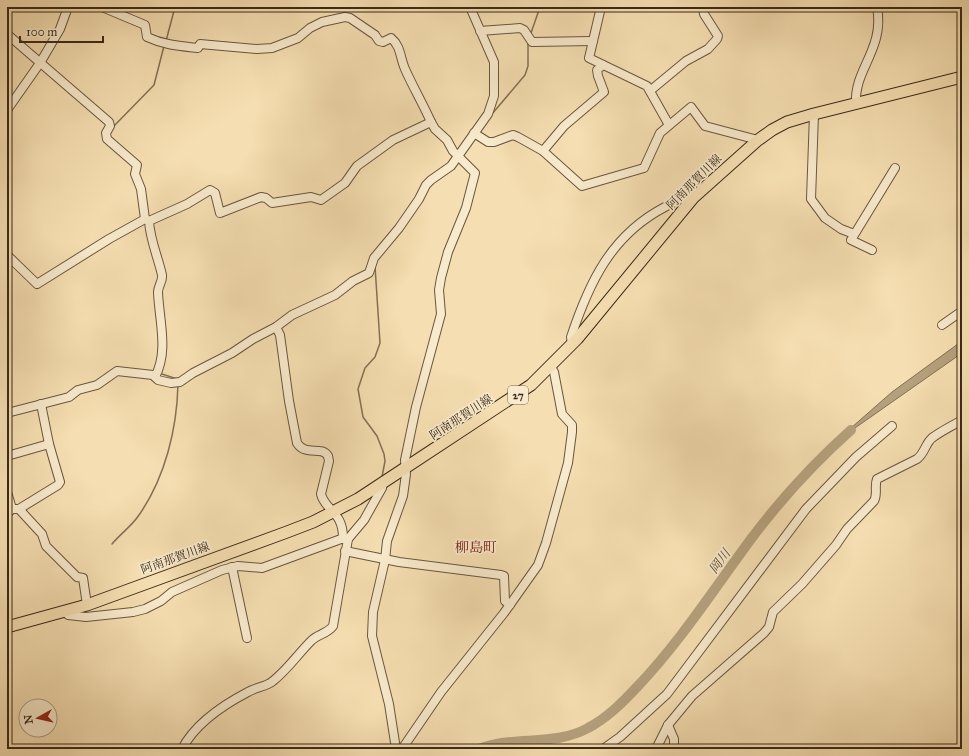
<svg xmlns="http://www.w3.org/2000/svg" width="969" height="756" font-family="'IM FELL Great Primer','Noto Serif JP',serif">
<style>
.water{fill:#b5a07d;stroke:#847055}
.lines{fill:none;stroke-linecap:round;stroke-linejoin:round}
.stream{stroke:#847055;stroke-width:1.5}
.river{stroke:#b5a07d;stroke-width:10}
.minor-casing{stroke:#69563f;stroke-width:10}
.major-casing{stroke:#3a2919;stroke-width:13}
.minor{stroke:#f8eacc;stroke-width:8}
.major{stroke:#f5deb1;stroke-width:11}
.labels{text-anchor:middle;stroke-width:3.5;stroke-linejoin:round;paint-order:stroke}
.shield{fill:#f8eacc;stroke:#73634f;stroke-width:1}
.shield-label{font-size:11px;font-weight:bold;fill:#3a2919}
.street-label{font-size:12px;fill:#3a2919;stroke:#f8eacc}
.water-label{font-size:13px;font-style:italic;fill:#5f4d37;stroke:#f8eacc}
.quarter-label{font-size:14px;fill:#7a1f14;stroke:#f8eacc}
</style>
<rect width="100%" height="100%" fill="#f5deb1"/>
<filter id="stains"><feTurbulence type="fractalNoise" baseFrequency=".005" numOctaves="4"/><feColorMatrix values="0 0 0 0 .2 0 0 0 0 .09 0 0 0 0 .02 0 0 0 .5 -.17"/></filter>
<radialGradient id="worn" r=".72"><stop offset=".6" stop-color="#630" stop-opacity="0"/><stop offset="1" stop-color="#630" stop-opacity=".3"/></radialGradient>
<polygon class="water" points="962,341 962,353 835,442 892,392"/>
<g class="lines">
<g class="stream">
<polyline points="531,33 540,7"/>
<polyline points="166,41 175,7"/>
<polyline points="492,114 525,75 528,66 528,41"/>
<polyline points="113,127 154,85 164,46"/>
<polyline points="375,266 380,343 375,357 365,368 358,389 363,417 377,436 384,454 385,461 382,477"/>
<polyline points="162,374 177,379"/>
<polyline points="346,535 354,526"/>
<path d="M112,544c8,-10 20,-18 27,-29 26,-37 38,-86 39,-131"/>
</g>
<path class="river" d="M479,749c35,-14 75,-2 109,-21 19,-10 34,-25 49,-41 43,-45 77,-98 114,-148 30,-40 63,-76 100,-109"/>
<g class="minor-casing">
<g id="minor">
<path d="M102,7l43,18 2,12c17,8 33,9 51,11l2,-4 57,5 15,-1 26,-10 12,-10 12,-6 23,-5 5,1 25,17 4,6 4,1 8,-4c10,8 9,20 14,31 8,18 18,35 26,53l4,7 12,11 6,11 22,22 -9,35 -18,44 -7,26 -2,12 2,24 -25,93 -11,53 1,14 -3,22 -16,45 -2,19 -12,52 -1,24 17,68 7,45"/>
<polyline points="601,7 589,58 647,86 669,125"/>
<polyline points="480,31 520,28 524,30 532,42 593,41"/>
<polyline points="7,34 109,122 110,126 106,133 107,139 137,165 135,174 141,189 145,219"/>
<polyline points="651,90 686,61 708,49 717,39 718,36 704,14 703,7"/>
<path d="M856,103c-2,-34 29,-54 21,-96"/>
<polyline points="7,110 40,63 60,29 68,7"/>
<polyline points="814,114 811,199 825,218 841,229 854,234"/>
<polyline points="474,133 488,142 494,142 513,135 518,137 543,151 582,186 644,168 660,133 691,107 705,126 758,140"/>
<polyline points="543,151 564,126 604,92 598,76 597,70 603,65"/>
<polyline points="872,250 851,240 895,168"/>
<polyline points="7,255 37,284 109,239 145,219 149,221"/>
<polyline points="942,325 962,311"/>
<path d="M276,327l4,8 9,66 8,42c9,14 24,2 31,13l1,5 -8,33c4,17 22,17 22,44"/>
<path d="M572,345l-1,-8c18,-54 40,-102 94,-130 8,-4 18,-12 28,-9"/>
<path d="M155,377c14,-26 4,-57 3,-85 0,-6 5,-11 4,-17 -4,-18 -12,-35 -13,-54l38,-17 23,-14 5,3 5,20 41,-16 5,1 6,5 39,-6 10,3 24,-17 12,-17 36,-26 38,-18"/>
<polyline points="7,413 69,397 78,390 97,385 117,371 153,375 158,380 171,383 180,382 193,373 232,353 253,339 276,327 292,315 335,295 353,281 369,273 374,258 399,228 419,199 426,185 431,180 451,166 488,114 494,96 494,62 470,7"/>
<polyline points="7,456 49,444"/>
<polyline points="7,492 12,509"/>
<polyline points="19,509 42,534 46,546 77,577 83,578 87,605"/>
<polyline points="7,514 12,509 19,509 58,485 60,482 49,444 41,404"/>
<polyline points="345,551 399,562 501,575 504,576 505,601 510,605"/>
<polyline points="232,567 247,638"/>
<polyline points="65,612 68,615 86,617 133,612 145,609 161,601 172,592 222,570 238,566 262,568 341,539 348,539"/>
<polyline points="668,725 674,739 674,749"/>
<polyline points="148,749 166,749"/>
<path d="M182,749c13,-25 41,-44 66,-57 8,-5 18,-5 25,-11 15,-12 25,-27 38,-40 7,-7 16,-7 22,-15l15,-87 16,-19 18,-32 1,-5"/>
<polyline points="402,749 441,692 504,613 538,565 546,543 568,463 572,432 572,425 562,414 554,372 551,367"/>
<polyline points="603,749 620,737 667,694 806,509 856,457 892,426"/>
<path d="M656,749l12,-24 24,-29 72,-63 5,-6 4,-15 29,-28 34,-39 11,-16 27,-28c4,-7 0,-15 3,-22l40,-20c8,-6 8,-15 15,-21 9,-7 20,-12 30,-18"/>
</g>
</g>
<g class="major-casing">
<polyline id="major" points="7,627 87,605 287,532 313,522 358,499 531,385 577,339 693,198 758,140 772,130 787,122 814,114 962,77"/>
</g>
<use href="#minor" class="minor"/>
<use href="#major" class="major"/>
</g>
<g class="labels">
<rect class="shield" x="508" y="386" width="20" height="18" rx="3"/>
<g class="shield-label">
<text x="518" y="399">27</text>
</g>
<g class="street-label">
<text transform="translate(694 182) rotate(-45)" y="4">阿南那賀川線</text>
<text transform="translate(461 417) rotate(-33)" y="4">阿南那賀川線</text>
<text transform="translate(175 558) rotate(-20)" y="4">阿南那賀川線</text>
</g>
<g class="water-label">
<text transform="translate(719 561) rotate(-53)" y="5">岡川</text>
</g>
<g class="quarter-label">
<text x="476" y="552">柳島町</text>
</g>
</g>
<rect width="969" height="756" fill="none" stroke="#f5deb1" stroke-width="24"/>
<rect x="8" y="8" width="953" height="740" fill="none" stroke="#3a2919" stroke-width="2"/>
<rect x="12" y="12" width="945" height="732" fill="none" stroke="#3a2919"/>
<g transform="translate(38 718) rotate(262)"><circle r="19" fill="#f8eacc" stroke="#ac9d84"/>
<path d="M0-3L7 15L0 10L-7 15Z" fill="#8f2418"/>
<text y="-6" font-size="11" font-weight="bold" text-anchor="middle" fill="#3a2919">N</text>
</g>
<path d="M20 36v6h83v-6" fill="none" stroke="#3a2919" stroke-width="2"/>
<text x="26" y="36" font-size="12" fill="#3a2919" stroke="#f8eacc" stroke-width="3" paint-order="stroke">100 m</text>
<rect width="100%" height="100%" filter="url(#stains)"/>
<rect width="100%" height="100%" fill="url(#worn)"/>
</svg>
